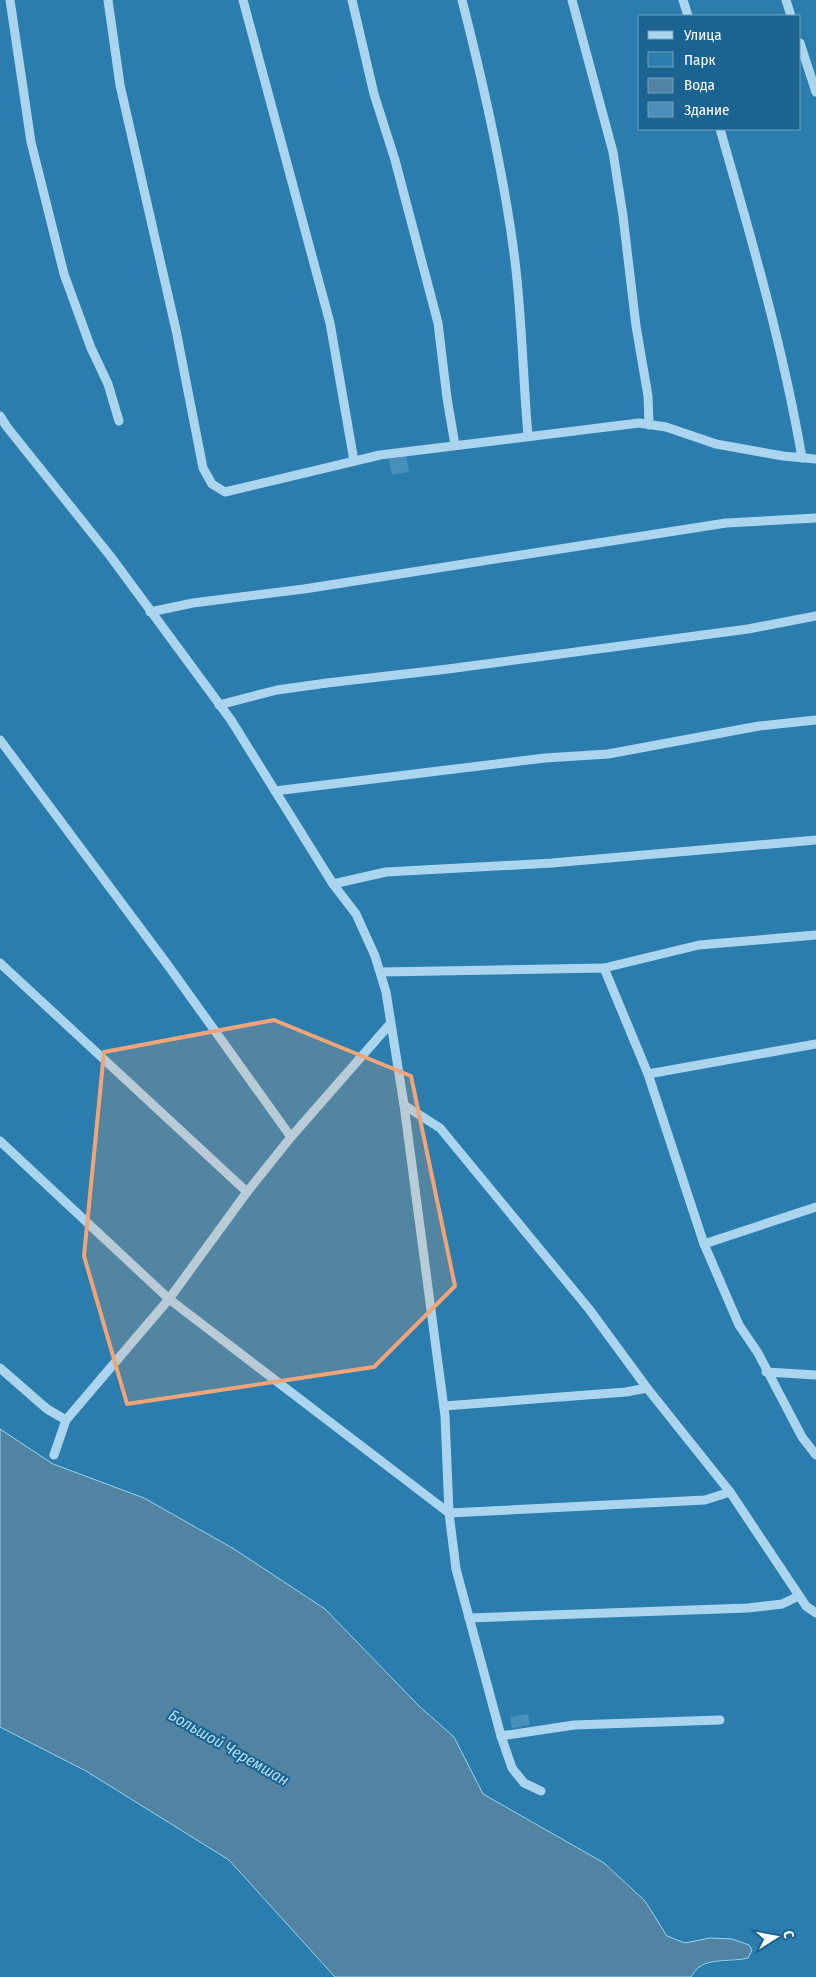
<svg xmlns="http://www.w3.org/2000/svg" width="816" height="1977" font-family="'Fira Sans Condensed',sans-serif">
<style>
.green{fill:#2b7dad;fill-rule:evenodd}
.water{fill:#5183a2;stroke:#9ed3f1}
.building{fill:#488fba}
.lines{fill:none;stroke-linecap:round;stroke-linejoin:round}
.minor{stroke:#abd5ef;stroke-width:9}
.marked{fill:#f2a479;fill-opacity:0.2;stroke:#f2a479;stroke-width:4;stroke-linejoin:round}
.labels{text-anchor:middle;stroke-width:4;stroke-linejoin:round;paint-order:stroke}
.water-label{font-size:16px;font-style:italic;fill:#b7def5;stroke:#1b6391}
</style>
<rect width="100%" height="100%" fill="#1b6391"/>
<g class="green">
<path d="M0,0h816v1977h-125l7,-10 16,-5 25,-1 -29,-23 -25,5 -18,-7 -22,-35 -41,-38 -121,-69 -29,-57 -35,-31 -94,-97 -91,-60 -90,-51 -91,-34 -53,-35zM640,16h160v113h-160z"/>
<polygon points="0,1727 86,1771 229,1860 335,1977 0,1977"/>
</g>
<path class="water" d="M0,1429l53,35 91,34 90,51 91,60 94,97 35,31 29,57 121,69 41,38 22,35 18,7 25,-5 22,1 17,6 3,5 -4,8c-15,4 -36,0 -49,9 -3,2 -6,7 -8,10h-356l-106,-117 -143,-89 -86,-44z"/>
<g class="building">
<polygon points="406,456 409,472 392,475 389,459"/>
<polygon points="528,1714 530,1725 512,1728 510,1717"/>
</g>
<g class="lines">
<g class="minor">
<polyline points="10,0 31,142 64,274 91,348 108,384 119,421"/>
<polyline points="108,0 120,85 176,330 203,468 212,484 225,492 380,455 639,423 666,427 716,444 783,456 816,459"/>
<polyline points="243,0 330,323 354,461"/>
<polyline points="352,0 374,94 395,160 438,323 447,398 455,445"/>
<path d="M462,0c22,86 42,173 53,261 7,58 8,117 13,175"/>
<polyline points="572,0 613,152 623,216 636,326 648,396 649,425"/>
<polyline points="683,0 688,16"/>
<polyline points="786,0 791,16"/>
<polyline points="800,43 816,92"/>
<path d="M720,129c31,108 63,218 82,329"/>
<polyline points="0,416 7,427 111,557 231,720 333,884 356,914 375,956 386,992 404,1105 436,1348 445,1416 449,1513 456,1569 501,1736 512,1768 524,1783 541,1791"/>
<polyline points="150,612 193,603 304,589 726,523 816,518"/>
<polyline points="219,705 277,690 327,683 448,669 748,629 816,616"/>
<polyline points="0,740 167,964 291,1137"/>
<polyline points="275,791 545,758 608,754 759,726 816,720"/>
<polyline points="333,884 386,872 552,863 816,840"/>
<polyline points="0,963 247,1192"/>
<polyline points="604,968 699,945 816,935"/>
<polyline points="381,972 604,968 648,1074 704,1244 739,1325 758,1353 802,1437 816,1455"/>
<polyline points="648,1074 816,1044"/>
<polyline points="404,1105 440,1128 589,1309 647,1388 730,1492 806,1606 816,1613"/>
<polyline points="0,1141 169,1299 449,1513 705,1500 730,1492"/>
<polyline points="704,1244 816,1207"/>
<polyline points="0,1368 47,1409 66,1420"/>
<polyline points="766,1372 816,1375"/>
<polyline points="444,1406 626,1392 647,1388"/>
<polyline points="54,1455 66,1420 169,1299 247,1192 291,1137 390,1024"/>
<polyline points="469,1618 748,1608 782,1604 799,1596"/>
<polyline points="501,1736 574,1725 720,1720"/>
</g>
</g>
<path class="marked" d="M274,1020l137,56 44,210 -81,81 -247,37 -43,-148 20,-204z"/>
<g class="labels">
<g class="water-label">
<text transform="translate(229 1747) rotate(30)" y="6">Большой Черемшан</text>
</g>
</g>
<rect x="638" y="15" width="162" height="115" fill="#1b6391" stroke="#76a1bd"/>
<rect x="648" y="31" width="25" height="8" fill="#abd5ef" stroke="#76a1bd"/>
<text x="684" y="40" font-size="15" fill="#ffffff">Улица</text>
<rect x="648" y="52" width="25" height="15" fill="#2b7dad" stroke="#76a1bd"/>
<text x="684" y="65" font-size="15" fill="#ffffff">Парк</text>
<rect x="648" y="78" width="25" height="15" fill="#5183a2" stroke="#76a1bd"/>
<text x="684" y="90" font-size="15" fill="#ffffff">Вода</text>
<rect x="648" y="102" width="25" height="15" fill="#488fba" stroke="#76a1bd"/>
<text x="684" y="115" font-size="15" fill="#ffffff">Здание</text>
<g transform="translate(776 1937) rotate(79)" stroke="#1b6391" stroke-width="4" paint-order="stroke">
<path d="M0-4L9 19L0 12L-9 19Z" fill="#ffffff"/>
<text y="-8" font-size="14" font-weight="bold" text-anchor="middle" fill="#ffffff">С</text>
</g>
</svg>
